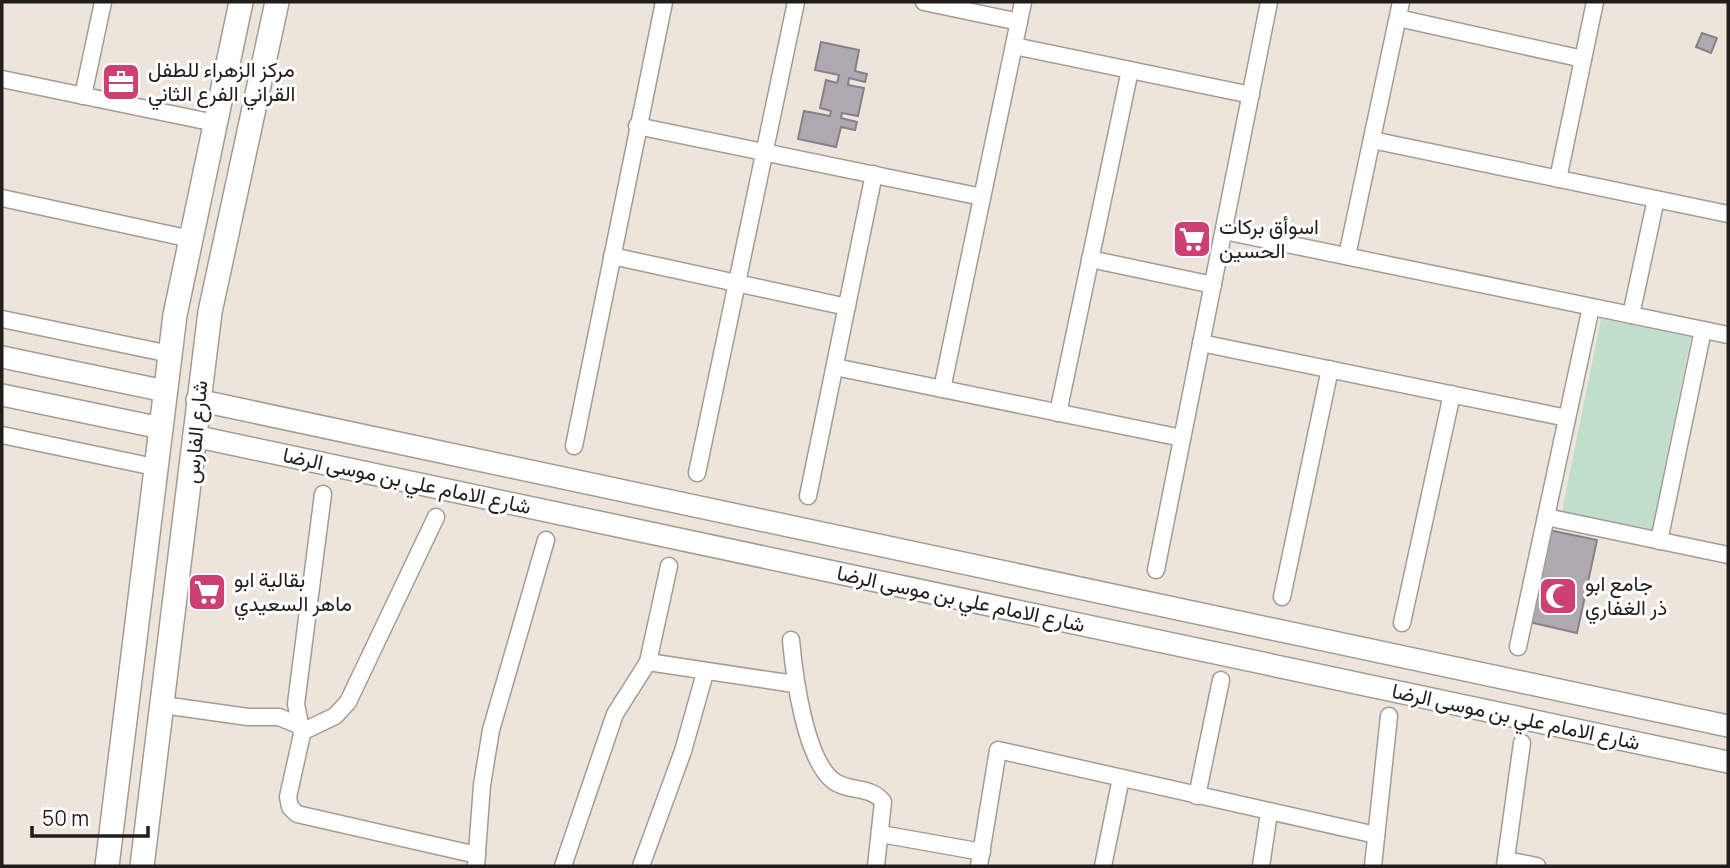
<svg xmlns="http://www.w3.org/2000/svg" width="1730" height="868" font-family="Manrope,Vazirmatn,sans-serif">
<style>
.green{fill:#c0decb}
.building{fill:#aea8b1;stroke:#868089;stroke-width:2}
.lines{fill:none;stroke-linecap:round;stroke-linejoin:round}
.street-casing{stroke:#a49c94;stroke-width:19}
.secondary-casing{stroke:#a49c94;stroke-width:24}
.primary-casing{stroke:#a49c94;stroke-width:26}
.street{stroke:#fff;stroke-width:16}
.secondary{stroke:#fff;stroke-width:21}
.primary{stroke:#fff;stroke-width:23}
.labels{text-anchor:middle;stroke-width:6;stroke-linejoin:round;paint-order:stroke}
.poi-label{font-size:21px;fill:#201d1a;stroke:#fff;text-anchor:start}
.street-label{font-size:21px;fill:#201d1a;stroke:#fff}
</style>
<rect width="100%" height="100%" fill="#ede4dc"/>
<polygon class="green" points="1601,319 1691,337 1652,529 1562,512"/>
<g class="building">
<polygon points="1702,33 1717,38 1711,53 1696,47"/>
<polygon points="821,42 859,50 855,71 867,74 865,82 849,78 848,85 864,88 858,116 842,113 841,118 857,122 855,130 841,127 836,147 798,139 804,111 830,116 831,111 820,108 826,80 837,83 839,75 815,70"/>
<polygon points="1549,530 1597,540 1577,633 1529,622"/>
</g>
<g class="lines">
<g class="street-casing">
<g id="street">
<polyline points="924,2 1019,22"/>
<polyline points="1398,18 1583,59"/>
<polyline points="1014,46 1251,95"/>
<polyline points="2,79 215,123"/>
<polyline points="83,96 103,2"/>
<polyline points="637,126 982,197"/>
<polyline points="1372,140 1728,214"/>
<polyline points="1558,179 1595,2"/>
<polyline points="2,198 191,239"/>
<polyline points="1224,231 1728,335"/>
<polyline points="612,256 847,307"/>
<polyline points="1347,256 1401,2"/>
<polyline points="1090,259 1213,285"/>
<polyline points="1631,315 1656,199"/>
<polyline points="2,319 170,354"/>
<polyline points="1201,343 1567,418"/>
<polyline points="835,367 1182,438"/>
<polyline points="942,389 1023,2"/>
<polyline points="1058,413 1130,70"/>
<polyline points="2,435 159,468"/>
<polyline points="574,446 664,2"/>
<polyline points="697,473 796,2"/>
<polyline points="323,494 296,704 302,734 288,797 290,807 297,814 477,855"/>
<polyline points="808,496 874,174"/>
<polyline points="1546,517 1728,555"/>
<polyline points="1659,541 1703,330"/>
<polyline points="1156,570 1269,2"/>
<polyline points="1282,597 1330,369"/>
<polyline points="1402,623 1452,394"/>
<path d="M791,640c3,34 14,122 44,142 15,10 37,4 48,20l-7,64"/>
<polyline points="1518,647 1591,307"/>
<polyline points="648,662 794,684"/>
<polyline points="163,705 248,717 279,717 308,729 335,716 348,702 436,517"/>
<polyline points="1197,796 1221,680"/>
<polyline points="881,834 982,852"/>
<polyline points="1506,860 1537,866"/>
<polyline points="476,866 482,785 491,730 546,540"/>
<polyline points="563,866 615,714 648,662 669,566"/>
<polyline points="641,866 683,751 705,673"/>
<polyline points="979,866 998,750 1376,835"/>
<polyline points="1103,866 1121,778"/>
<polyline points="1261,866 1269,813"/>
<polyline points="1373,866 1389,716"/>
<polyline points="1505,866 1522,743"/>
</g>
</g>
<g class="secondary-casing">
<g id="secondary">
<polyline points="2,357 165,391"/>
<polyline points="2,395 161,428"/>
<polyline points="197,400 1728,726"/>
<polyline points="194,436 1728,762"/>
</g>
</g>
<g class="primary-casing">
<g id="primary">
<polyline points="107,866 175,315 241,2"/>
<polyline points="142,866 210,312 277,2"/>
</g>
</g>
<use href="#street" class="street"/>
<use href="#secondary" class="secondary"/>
<use href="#primary" class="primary"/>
</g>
<defs>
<g id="office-square" transform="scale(2.0125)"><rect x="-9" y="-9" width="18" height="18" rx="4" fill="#cd4172" stroke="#fff"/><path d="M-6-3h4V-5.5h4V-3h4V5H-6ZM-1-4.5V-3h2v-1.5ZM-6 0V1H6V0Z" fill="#fff"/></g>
<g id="supermarket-square" transform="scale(2.0125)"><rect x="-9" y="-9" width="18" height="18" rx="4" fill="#cd4172" stroke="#fff"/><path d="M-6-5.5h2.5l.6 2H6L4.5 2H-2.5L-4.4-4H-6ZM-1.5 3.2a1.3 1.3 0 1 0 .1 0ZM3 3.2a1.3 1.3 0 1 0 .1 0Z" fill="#fff"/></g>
<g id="mosque-square" transform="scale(2.0125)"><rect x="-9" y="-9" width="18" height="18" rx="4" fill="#cd4172" stroke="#fff"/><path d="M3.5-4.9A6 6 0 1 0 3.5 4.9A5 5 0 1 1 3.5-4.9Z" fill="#fff"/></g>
</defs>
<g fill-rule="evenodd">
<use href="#office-square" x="121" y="82"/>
<use href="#supermarket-square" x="1192" y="239"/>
<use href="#supermarket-square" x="207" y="592"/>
<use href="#mosque-square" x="1558" y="596"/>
</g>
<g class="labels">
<g class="poi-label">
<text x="148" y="77">مركز الزهراء للطفل<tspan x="148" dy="24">القراني الفرع الثاني</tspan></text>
<text x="1219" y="234">اسوأق بركات<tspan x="1219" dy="24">الحسين</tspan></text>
<text x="234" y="587">بقالية ابو<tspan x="234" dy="24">ماهر السعيدي</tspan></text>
<text x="1585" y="591">جامع ابو<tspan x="1585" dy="24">ذر الغفاري</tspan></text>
</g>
<g class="street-label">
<text transform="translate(196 432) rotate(-85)" y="7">شارع الفارس</text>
<text transform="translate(407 481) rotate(12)" y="7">شارع الامام علي بن موسى الرضا</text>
<text transform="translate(961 599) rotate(12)" y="7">شارع الامام علي بن موسى الرضا</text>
<text transform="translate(1516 717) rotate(12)" y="7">شارع الامام علي بن موسى الرضا</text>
</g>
</g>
<rect width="1730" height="868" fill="none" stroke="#201d1a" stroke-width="7"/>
<path d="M32 826v10h116v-10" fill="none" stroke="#201d1a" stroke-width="3.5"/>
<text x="42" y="826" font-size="21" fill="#201d1a" stroke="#ffffff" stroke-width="5" paint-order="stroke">50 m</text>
</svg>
